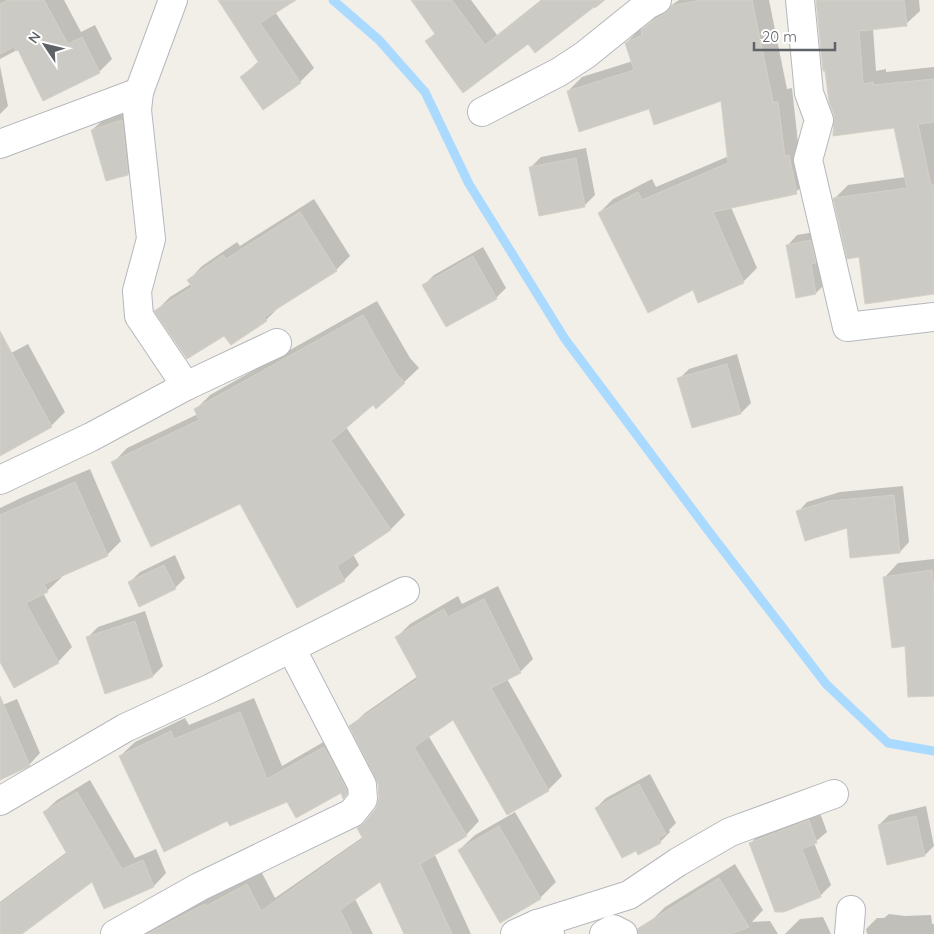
<svg xmlns="http://www.w3.org/2000/svg" width="934" height="934" font-family="Quicksand,sans-serif">
<style>
.shadow{fill:#0003}
.lines{fill:none;stroke-linecap:round;stroke-linejoin:round}
.stream{stroke:#aadaff;stroke-width:9}
.building{fill:#cccac5;stroke:#d6d1c6}
.minor-casing{stroke:#b5b8bc;stroke-width:30}
.minor{stroke:#fff;stroke-width:28}
</style>
<rect width="100%" height="100%" fill="#f1efe8"/>
<g class="shadow">
<polygon points="0,0 64,0 81,32 95,25 112,59 99,72 19,49 0,59"/>
<polygon points="220,0 293,0 275,12 314,68 300,82 241,77 259,61"/>
<polygon points="413,0 471,0 497,35 541,0 605,0 595,8 593,6 529,43 464,91 427,41 436,33"/>
<polygon points="679,0 769,0 787,89 792,88 798,143 810,178 796,192 731,207 757,268 743,282 694,289 599,213 613,199 652,179 656,187 729,156 722,99 650,108 568,91 582,77 633,61 626,43 640,29 646,27 656,16"/>
<polygon points="817,0 919,0 920,11 906,24 873,28 876,71 886,69 886,72 934,67 934,293 860,256 834,199 848,185 906,177 895,127 835,115"/>
<polygon points="0,66 8,106 0,114"/>
<polygon points="132,111 138,163 128,174 92,130 103,120"/>
<polygon points="586,148 595,195 585,205 540,214 530,168 541,157"/>
<polygon points="314,199 350,256 336,270 280,306 266,320 231,344 224,334 156,311 170,297 191,284 189,280 202,266 237,242 240,246"/>
<polygon points="821,231 826,283 816,293 787,246 797,235"/>
<polygon points="483,247 506,288 496,298 424,285 434,275"/>
<polygon points="377,301 410,358 419,368 377,408 373,404 346,427 405,515 391,529 353,554 359,565 344,580 298,606 240,502 113,463 127,448 198,414 196,409 210,395"/>
<polygon points="28,344 65,412 51,426 0,454 0,359"/>
<polygon points="737,354 751,403 741,413 693,427 679,379 689,369"/>
<polygon points="90,469 121,541 107,555 61,575 62,577 47,591 43,593 72,647 58,662 0,659 0,508 23,497"/>
<polygon points="903,486 909,542 900,552 848,526 798,512 807,502 840,492"/>
<polygon points="175,555 185,578 175,588 129,583 140,572"/>
<polygon points="934,559 934,694 906,644 885,577 898,563"/>
<polygon points="498,586 533,659 520,672 507,679 562,776 548,790 507,813 453,718 428,735 479,821 466,835 434,853 471,934 405,934 381,881 355,899 373,934 142,934 218,891 219,893 261,871 275,898 363,837 359,828 377,809 380,798 379,784 351,726 365,713 418,676 396,638 410,624 458,596 462,604"/>
<polygon points="145,611 163,666 153,676 88,637 98,627"/>
<polygon points="254,698 282,766 339,733 357,783 344,797 341,791 287,801 228,819 120,756 135,742 185,718 189,725"/>
<polygon points="17,699 40,753 29,765 5,776 0,781 0,706"/>
<polygon points="650,774 676,823 669,830 670,832 660,842 596,808 606,798"/>
<polygon points="90,780 135,858 156,849 166,873 154,886 111,904 93,880 20,934 0,934 0,902 67,852 44,812 57,800"/>
<polygon points="926,806 934,846 925,855 879,825 889,815"/>
<polygon points="819,810 827,832 814,843 831,885 820,896 750,844 760,833"/>
<polygon points="515,812 556,882 540,898 500,921 459,850 475,835"/>
<polygon points="735,864 763,910 752,922 770,921 778,934 657,934 650,922 665,907"/>
<polygon points="889,914 905,916 931,915 932,924 934,924 934,934 867,934 866,929 877,918 884,918"/>
<polygon points="823,917 831,934 785,934 800,919"/>
</g>
<g class="lines">
<polyline class="stream" points="333,0 379,40 425,92 469,184 565,339 707,529 826,684 888,743 934,751"/>
</g>
<g class="building">
<polygon points="8,0 44,0 68,44 82,37 100,73 43,101 18,50 16,51 14,47 0,54 0,4"/>
<polygon points="218,0 296,0 260,23 301,83 263,110 240,77 259,63"/>
<polygon points="411,0 452,0 485,45 543,0 603,0 535,53 528,44 463,93 425,41 435,34"/>
<polygon points="701,0 752,0 773,102 778,102 785,156 789,155 797,194 713,212 744,283 698,303 693,290 648,313 598,213 638,192 642,200 728,163 721,101 654,125 649,109 579,132 567,91 634,70 625,43 642,35 641,30 656,18 664,14 671,6"/>
<polygon points="816,0 904,0 907,26 859,31 863,84 873,82 873,85 934,79 934,122 918,124 931,185 934,185 934,294 865,304 859,257 847,259 833,198 907,188 894,128 833,136 834,115 829,102 825,71 823,71"/>
<polygon points="122,120 128,175 106,181 91,130"/>
<polygon points="576,158 585,207 539,216 529,167"/>
<polygon points="300,212 337,271 264,317 267,321 231,345 224,336 187,359 154,311 192,287 187,280 223,255 226,259"/>
<polygon points="811,240 816,263 811,264 816,294 796,298 786,245"/>
<polygon points="473,256 497,299 446,327 422,285"/>
<polygon points="363,315 396,373 405,383 376,409 373,405 331,441 391,530 337,566 345,581 297,608 240,504 151,547 111,462 199,420 194,409"/>
<polygon points="0,331 52,427 0,456"/>
<polygon points="727,364 741,414 692,428 677,378"/>
<polygon points="75,482 108,556 44,584 48,592 26,603 59,663 14,688 0,662 0,515"/>
<polygon points="894,495 900,553 850,558 847,528 805,541 796,511 829,501"/>
<polygon points="164,565 176,589 139,607 128,582"/>
<polygon points="932,570 934,590 934,696 908,697 905,646 892,648 883,577"/>
<polygon points="484,599 521,673 491,688 549,791 507,815 453,720 414,747 467,836 420,864 452,934 404,934 380,882 340,910 352,934 147,934 205,904 206,906 247,884 261,911 363,839 357,828 364,823 376,808 379,798 378,784 349,726 418,679 395,637 444,609 448,617"/>
<polygon points="135,621 153,677 105,694 86,637"/>
<polygon points="0,696 30,766 0,780"/>
<polygon points="240,712 267,779 324,747 347,789 347,794 343,799 341,793 296,818 287,802 230,826 227,821 164,852 119,756 171,731 174,739"/>
<polygon points="639,784 666,834 658,838 661,843 638,855 636,851 622,858 595,808"/>
<polygon points="77,792 122,869 143,860 154,887 104,909 92,882 22,934 0,934 0,904 67,854 43,812"/>
<polygon points="916,816 925,856 887,865 878,825"/>
<polygon points="809,820 817,843 802,849 821,897 784,912 775,912 749,843"/>
<polygon points="499,826 541,899 500,923 458,850"/>
<polygon points="719,878 749,927 731,934 638,934 637,929"/>
</g>
<g class="lines">
<g class="minor-casing">
<g id="minor">
<polyline points="173,0 139,92 137,110 151,239 137,291 139,316 186,386"/>
<polyline points="800,0 809,93 819,120 808,160 847,327 934,317"/>
<polyline points="482,112 559,72 585,55 647,5 657,0"/>
<polyline points="0,144 139,92"/>
<polyline points="0,480 91,437 186,386 277,343"/>
<polyline points="0,801 125,728 211,688 405,591"/>
<polyline points="537,924 629,895 678,862 730,832 834,794"/>
<polyline points="115,934 199,887 352,813 363,799 362,785 291,648"/>
<polyline points="515,934 537,924 550,934"/>
<polyline points="604,934 613,929 623,934"/>
<polyline points="849,934 851,910"/>
</g>
</g>
<use href="#minor" class="minor"/>
</g>
<g transform="translate(45 45) rotate(305)" stroke="#ffffff" stroke-width="4" paint-order="stroke">
<path d="M0-4L9 19L0 12L-9 19Z" fill="#5f6368"/>
<text y="-8" font-size="14" font-weight="bold" text-anchor="middle" fill="#5f6368">N</text>
</g>
<path d="M754 42v8h81v-8" fill="none" stroke="#5f6368" stroke-width="2.5"/>
<text x="762" y="42" font-size="15" fill="#5f6368" stroke="#ffffff" stroke-width="4" paint-order="stroke">20 m</text>
</svg>
